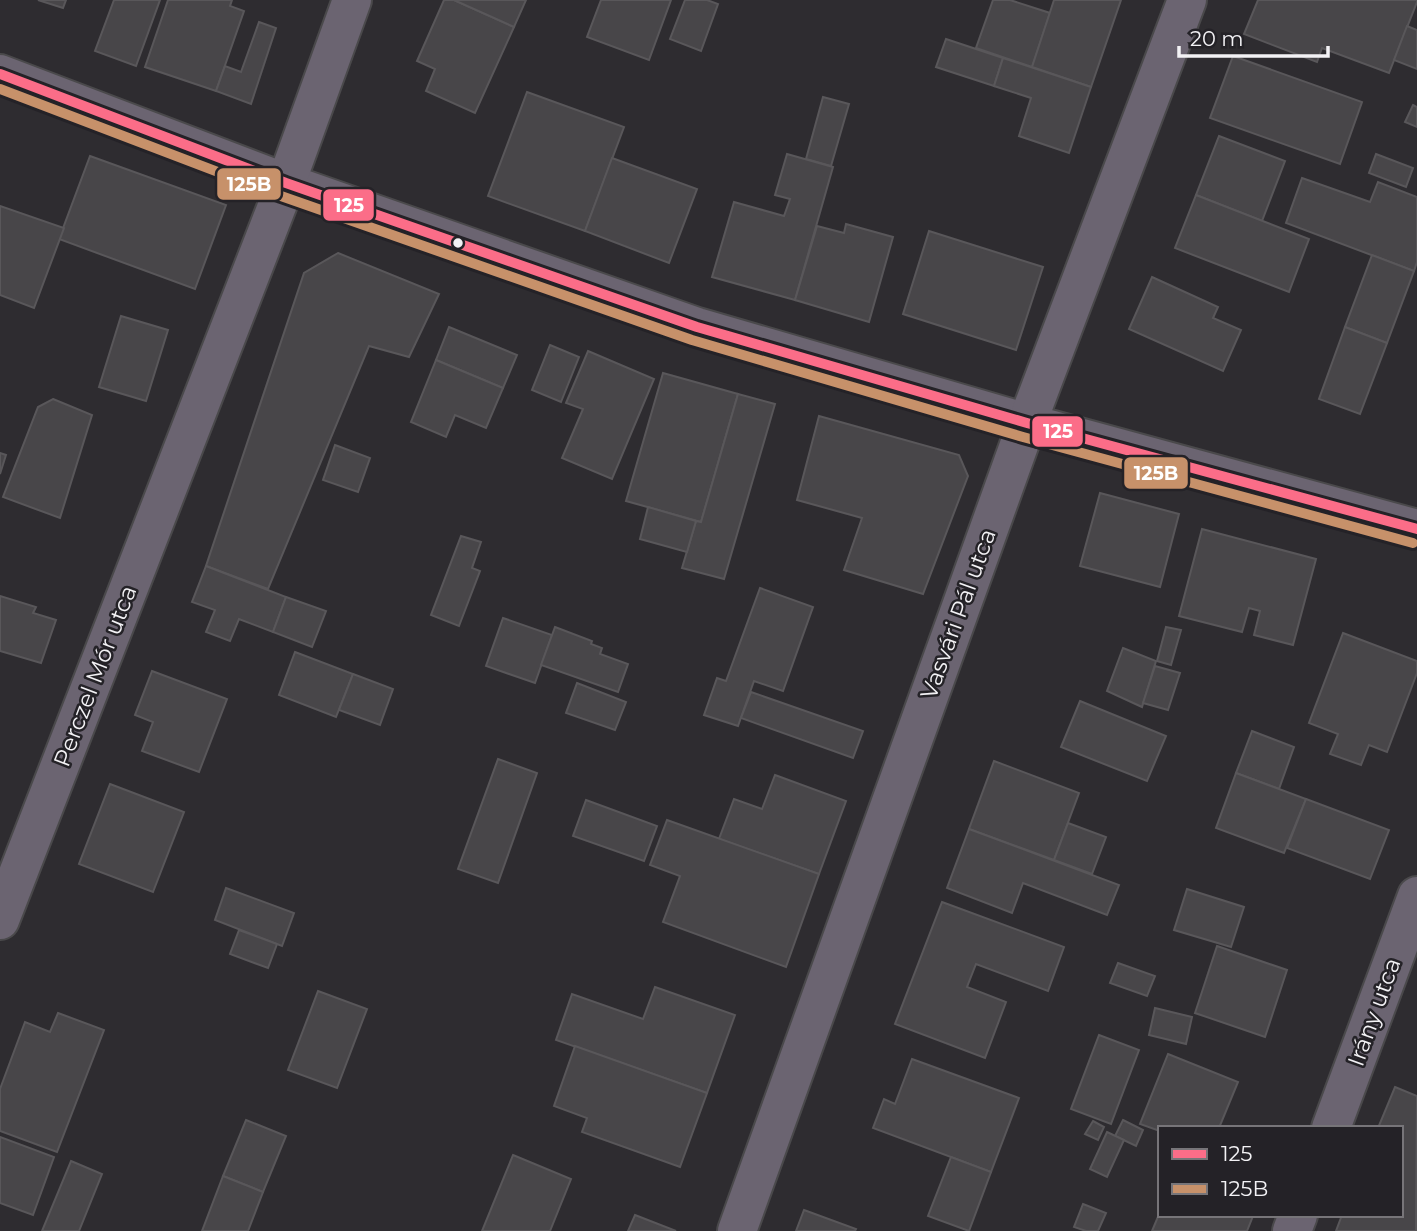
<svg xmlns="http://www.w3.org/2000/svg" width="1417" height="1231" font-family="Montserrat,sans-serif">
<style>
.building{fill:#484649;stroke:#59575a;stroke-width:2}
.lines{fill:none;stroke-linecap:round;stroke-linejoin:round}
.street-casing{stroke:#4a494b;stroke-width:42}
.street{stroke:#6b6471;stroke-width:38}
.bus-1-casing{stroke:#242227;stroke-width:16}
.bus-2-casing{stroke:#242227;stroke-width:16}
.bus-1{stroke:#fb6d88;stroke-width:10}
.bus-2{stroke:#c7916a;stroke-width:10}
.bus-dot{fill:#f3f2f5;stroke:#242227;stroke-width:2.5}
.labels{text-anchor:middle;stroke-width:5;stroke-linejoin:round;paint-order:stroke}
.street-label{font-size:23px;fill:#f3f2f5;stroke:#242227}
.line-badge{stroke:#242227;stroke-width:2.5}
.badge-label{font-size:19px;text-anchor:middle;font-weight:bold;fill:#fff}
</style>
<rect width="100%" height="100%" fill="#2e2c30"/>
<g class="building">
<polygon points="38,0 66,0 63,8"/>
<polygon points="114,0 160,0 136,66 95,51"/>
<polygon points="168,0 232,0 230,6 244,11 216,91 145,67"/>
<polygon points="444,0 454,0 514,27 475,113 426,91 435,69 417,61"/>
<polygon points="454,0 526,0 514,27"/>
<polygon points="601,0 671,0 649,60 587,37"/>
<polygon points="685,0 707,0 718,4 701,51 670,39"/>
<polygon points="993,0 1010,0 1050,13 1032,67 976,48"/>
<polygon points="1054,0 1121,0 1091,87 1032,67"/>
<polygon points="1258,0 1417,0 1417,2 1389,73 1322,48 1317,62 1244,34"/>
<polygon points="259,22 276,28 251,104 216,91 225,66 241,72"/>
<polygon points="1407,26 1417,30 1417,69 1394,60"/>
<polygon points="946,39 1003,58 994,86 936,67"/>
<polygon points="1233,56 1362,102 1340,164 1210,118"/>
<polygon points="1003,58 1091,87 1069,153 1019,136 1031,98 994,86"/>
<polygon points="527,92 624,127 585,231 488,196"/>
<polygon points="823,97 849,104 831,166 806,159"/>
<polygon points="1413,105 1417,107 1417,127 1405,122"/>
<polygon points="1219,136 1285,161 1262,221 1196,195"/>
<polygon points="787,154 833,167 795,300 712,277 734,202 784,216 790,199 775,195"/>
<polygon points="1376,154 1413,168 1406,187 1369,173"/>
<polygon points="90,156 226,205 195,289 59,239"/>
<polygon points="612,158 697,189 669,263 585,231"/>
<polygon points="1302,178 1370,202 1378,182 1417,197 1417,262 1414,271 1286,223"/>
<polygon points="1196,195 1309,239 1289,292 1175,248"/>
<polygon points="0,206 64,228 34,308 0,295"/>
<polygon points="846,224 893,237 869,322 795,300 817,226 844,233"/>
<polygon points="929,231 1043,267 1016,350 903,314"/>
<polygon points="338,253 439,294 409,357 369,346 268,589 206,566 304,273"/>
<polygon points="1372,255 1414,271 1387,343 1345,327"/>
<polygon points="1152,277 1218,307 1213,318 1241,330 1223,371 1129,329"/>
<polygon points="121,316 168,330 146,401 99,387"/>
<polygon points="449,327 517,355 503,388 436,360"/>
<polygon points="1345,327 1387,343 1360,414 1319,399"/>
<polygon points="550,345 579,357 561,402 532,390"/>
<polygon points="588,351 654,379 612,479 562,458 583,409 566,403"/>
<polygon points="436,360 503,388 486,428 455,415 446,437 411,422"/>
<polygon points="663,373 738,394 701,522 626,501"/>
<polygon points="738,394 775,404 724,579 682,568 696,521 701,522"/>
<polygon points="53,399 92,415 60,518 3,497 38,407"/>
<polygon points="819,416 959,455 968,476 923,594 844,570 862,518 797,500"/>
<polygon points="335,445 370,458 358,492 323,480"/>
<polygon points="0,453 6,455 0,474"/>
<polygon points="1100,493 1179,514 1160,587 1080,566"/>
<polygon points="648,507 696,521 687,552 640,539"/>
<polygon points="1202,529 1316,559 1293,645 1254,635 1260,611 1249,608 1242,632 1179,616"/>
<polygon points="461,536 481,542 472,568 480,571 459,626 431,615"/>
<polygon points="206,566 286,597 273,632 239,619 230,641 206,632 215,610 192,602"/>
<polygon points="760,588 813,607 783,691 754,681 738,726 704,715 717,678 726,681"/>
<polygon points="0,596 36,607 33,613 56,620 41,663 0,651"/>
<polygon points="286,597 326,611 312,647 273,632"/>
<polygon points="503,618 552,635 535,683 486,666"/>
<polygon points="555,627 592,641 591,644 602,648 600,654 628,664 618,692 541,665"/>
<polygon points="1166,627 1181,630 1171,665 1157,661"/>
<polygon points="1343,633 1417,661 1417,673 1387,752 1369,745 1361,765 1330,754 1338,734 1309,723"/>
<polygon points="1123,648 1156,661 1142,707 1107,691"/>
<polygon points="295,652 353,674 336,717 279,695"/>
<polygon points="1155,666 1180,673 1168,710 1143,703"/>
<polygon points="152,671 227,699 199,772 142,751 153,722 135,715"/>
<polygon points="353,674 393,689 380,725 339,710"/>
<polygon points="577,683 626,702 615,730 566,713"/>
<polygon points="751,692 863,731 853,758 741,718"/>
<polygon points="1080,701 1166,736 1147,781 1061,747"/>
<polygon points="1252,731 1294,747 1279,789 1236,773"/>
<polygon points="498,759 537,773 498,883 458,869"/>
<polygon points="994,761 1079,793 1054,860 969,829"/>
<polygon points="1236,773 1306,799 1284,853 1216,828"/>
<polygon points="775,775 846,801 819,874 719,839 734,799 762,809"/>
<polygon points="110,784 184,812 153,892 79,864"/>
<polygon points="1306,799 1389,830 1370,879 1287,848"/>
<polygon points="586,800 657,826 644,861 573,836"/>
<polygon points="667,820 819,874 786,967 663,922 680,876 650,865"/>
<polygon points="1068,823 1106,837 1092,874 1054,860"/>
<polygon points="969,829 1119,885 1107,915 1023,883 1012,913 947,888"/>
<polygon points="226,888 294,913 282,946 215,920"/>
<polygon points="1187,889 1244,907 1231,947 1174,930"/>
<polygon points="942,902 1064,947 1048,991 976,964 967,987 1006,1002 985,1058 895,1024"/>
<polygon points="239,930 277,944 268,968 230,954"/>
<polygon points="1217,946 1287,970 1265,1037 1195,1013"/>
<polygon points="1118,963 1155,976 1147,996 1110,983"/>
<polygon points="655,987 735,1015 707,1093 556,1040 572,994 643,1019"/>
<polygon points="318,991 367,1009 337,1088 288,1070"/>
<polygon points="1155,1008 1192,1017 1186,1044 1149,1035"/>
<polygon points="58,1013 104,1030 57,1152 0,1131 0,1089 25,1022 50,1032"/>
<polygon points="1099,1035 1139,1050 1111,1124 1071,1109"/>
<polygon points="575,1046 707,1093 680,1167 582,1132 587,1118 554,1106"/>
<polygon points="1168,1054 1238,1082 1219,1128 1160,1128 1160,1131 1140,1124"/>
<polygon points="912,1059 1019,1098 991,1172 873,1128 884,1099 895,1104"/>
<polygon points="1395,1087 1417,1096 1416,1231 1336,1231 1342,1215 1401,1215 1401,1128 1378,1128"/>
<polygon points="246,1120 286,1136 263,1192 223,1176"/>
<polygon points="1123,1120 1143,1130 1136,1146 1115,1136"/>
<polygon points="1093,1121 1104,1127 1098,1140 1085,1134"/>
<polygon points="1107,1132 1124,1140 1107,1177 1090,1169"/>
<polygon points="0,1137 54,1157 33,1215 0,1203"/>
<polygon points="513,1155 571,1179 550,1231 482,1231"/>
<polygon points="951,1157 991,1172 969,1231 928,1216"/>
<polygon points="71,1161 102,1174 79,1231 42,1231"/>
<polygon points="223,1176 263,1192 248,1231 202,1231"/>
<polygon points="1083,1204 1106,1213 1098,1231 1086,1231 1074,1227"/>
<polygon points="804,1210 856,1229 855,1231 796,1231"/>
<polygon points="1160,1212 1160,1215 1253,1216 1247,1231 1152,1231"/>
<polygon points="635,1215 676,1231 628,1231"/>
</g>
<g class="lines">
<g class="street-casing">
<g id="street">
<polyline points="0,74 286,183 697,327 1027,423 1417,529"/>
<polyline points="0,920 286,183 352,0"/>
<polyline points="1331,1128 1417,896"/>
<polyline points="737,1231 1027,423 1187,0"/>
<polyline points="1292,1231 1298,1215"/>
</g>
</g>
<use href="#street" class="street"/>
<g class="bus-1-casing">
<polyline id="bus-1" points="0,74 286,183 697,327 1027,423 1417,529"/>
</g>
<g class="bus-2-casing">
<polyline id="bus-2" points="0,89 281,196 692,340 1023,437 1413,543"/>
</g>
<use href="#bus-1" class="bus-1"/>
<use href="#bus-2" class="bus-2"/>
</g>
<circle class="bus-dot" cx="458" cy="243" r="6"/>
<g class="labels">
<g class="street-label">
<text transform="translate(958 614) rotate(-70)" y="8">Vasvári Pál utca</text>
<text transform="translate(95 676) rotate(-69)" y="8">Perczel Mór utca</text>
<text transform="translate(1374 1012) rotate(-70)" y="8">Irány utca</text>
</g>
</g>
<g class="line-badge">
<rect x="216" y="167" width="66" height="34" rx="7" fill="#c7916a"/>
<rect x="322" y="188" width="53" height="34" rx="7" fill="#fb6d88"/>
<rect x="1031" y="415" width="53" height="33" rx="7" fill="#fb6d88"/>
<rect x="1123" y="456" width="66" height="34" rx="7" fill="#c7916a"/>
</g>
<g class="badge-label">
<text x="249" y="191">125B</text>
<text x="349" y="212">125</text>
<text x="1058" y="438">125</text>
<text x="1156" y="480">125B</text>
</g>
<rect x="1158" y="1126" width="245" height="91" fill="#242227" stroke="#777579" stroke-width="2"/>
<rect x="1172" y="1149" width="35" height="10" fill="#fb6d88" stroke="#777579" stroke-width="2"/>
<text x="1221" y="1161" font-size="21" fill="#f3f2f5">125</text>
<rect x="1172" y="1184" width="35" height="10" fill="#c7916a" stroke="#777579" stroke-width="2"/>
<text x="1221" y="1196" font-size="21" fill="#f3f2f5">125B</text>
<path d="M1179 46v10h149v-10" fill="none" stroke="#f3f2f5" stroke-width="3.5"/>
<text x="1190" y="46" font-size="21" fill="#f3f2f5" stroke="#242227" stroke-width="5" paint-order="stroke">20 m</text>
</svg>
